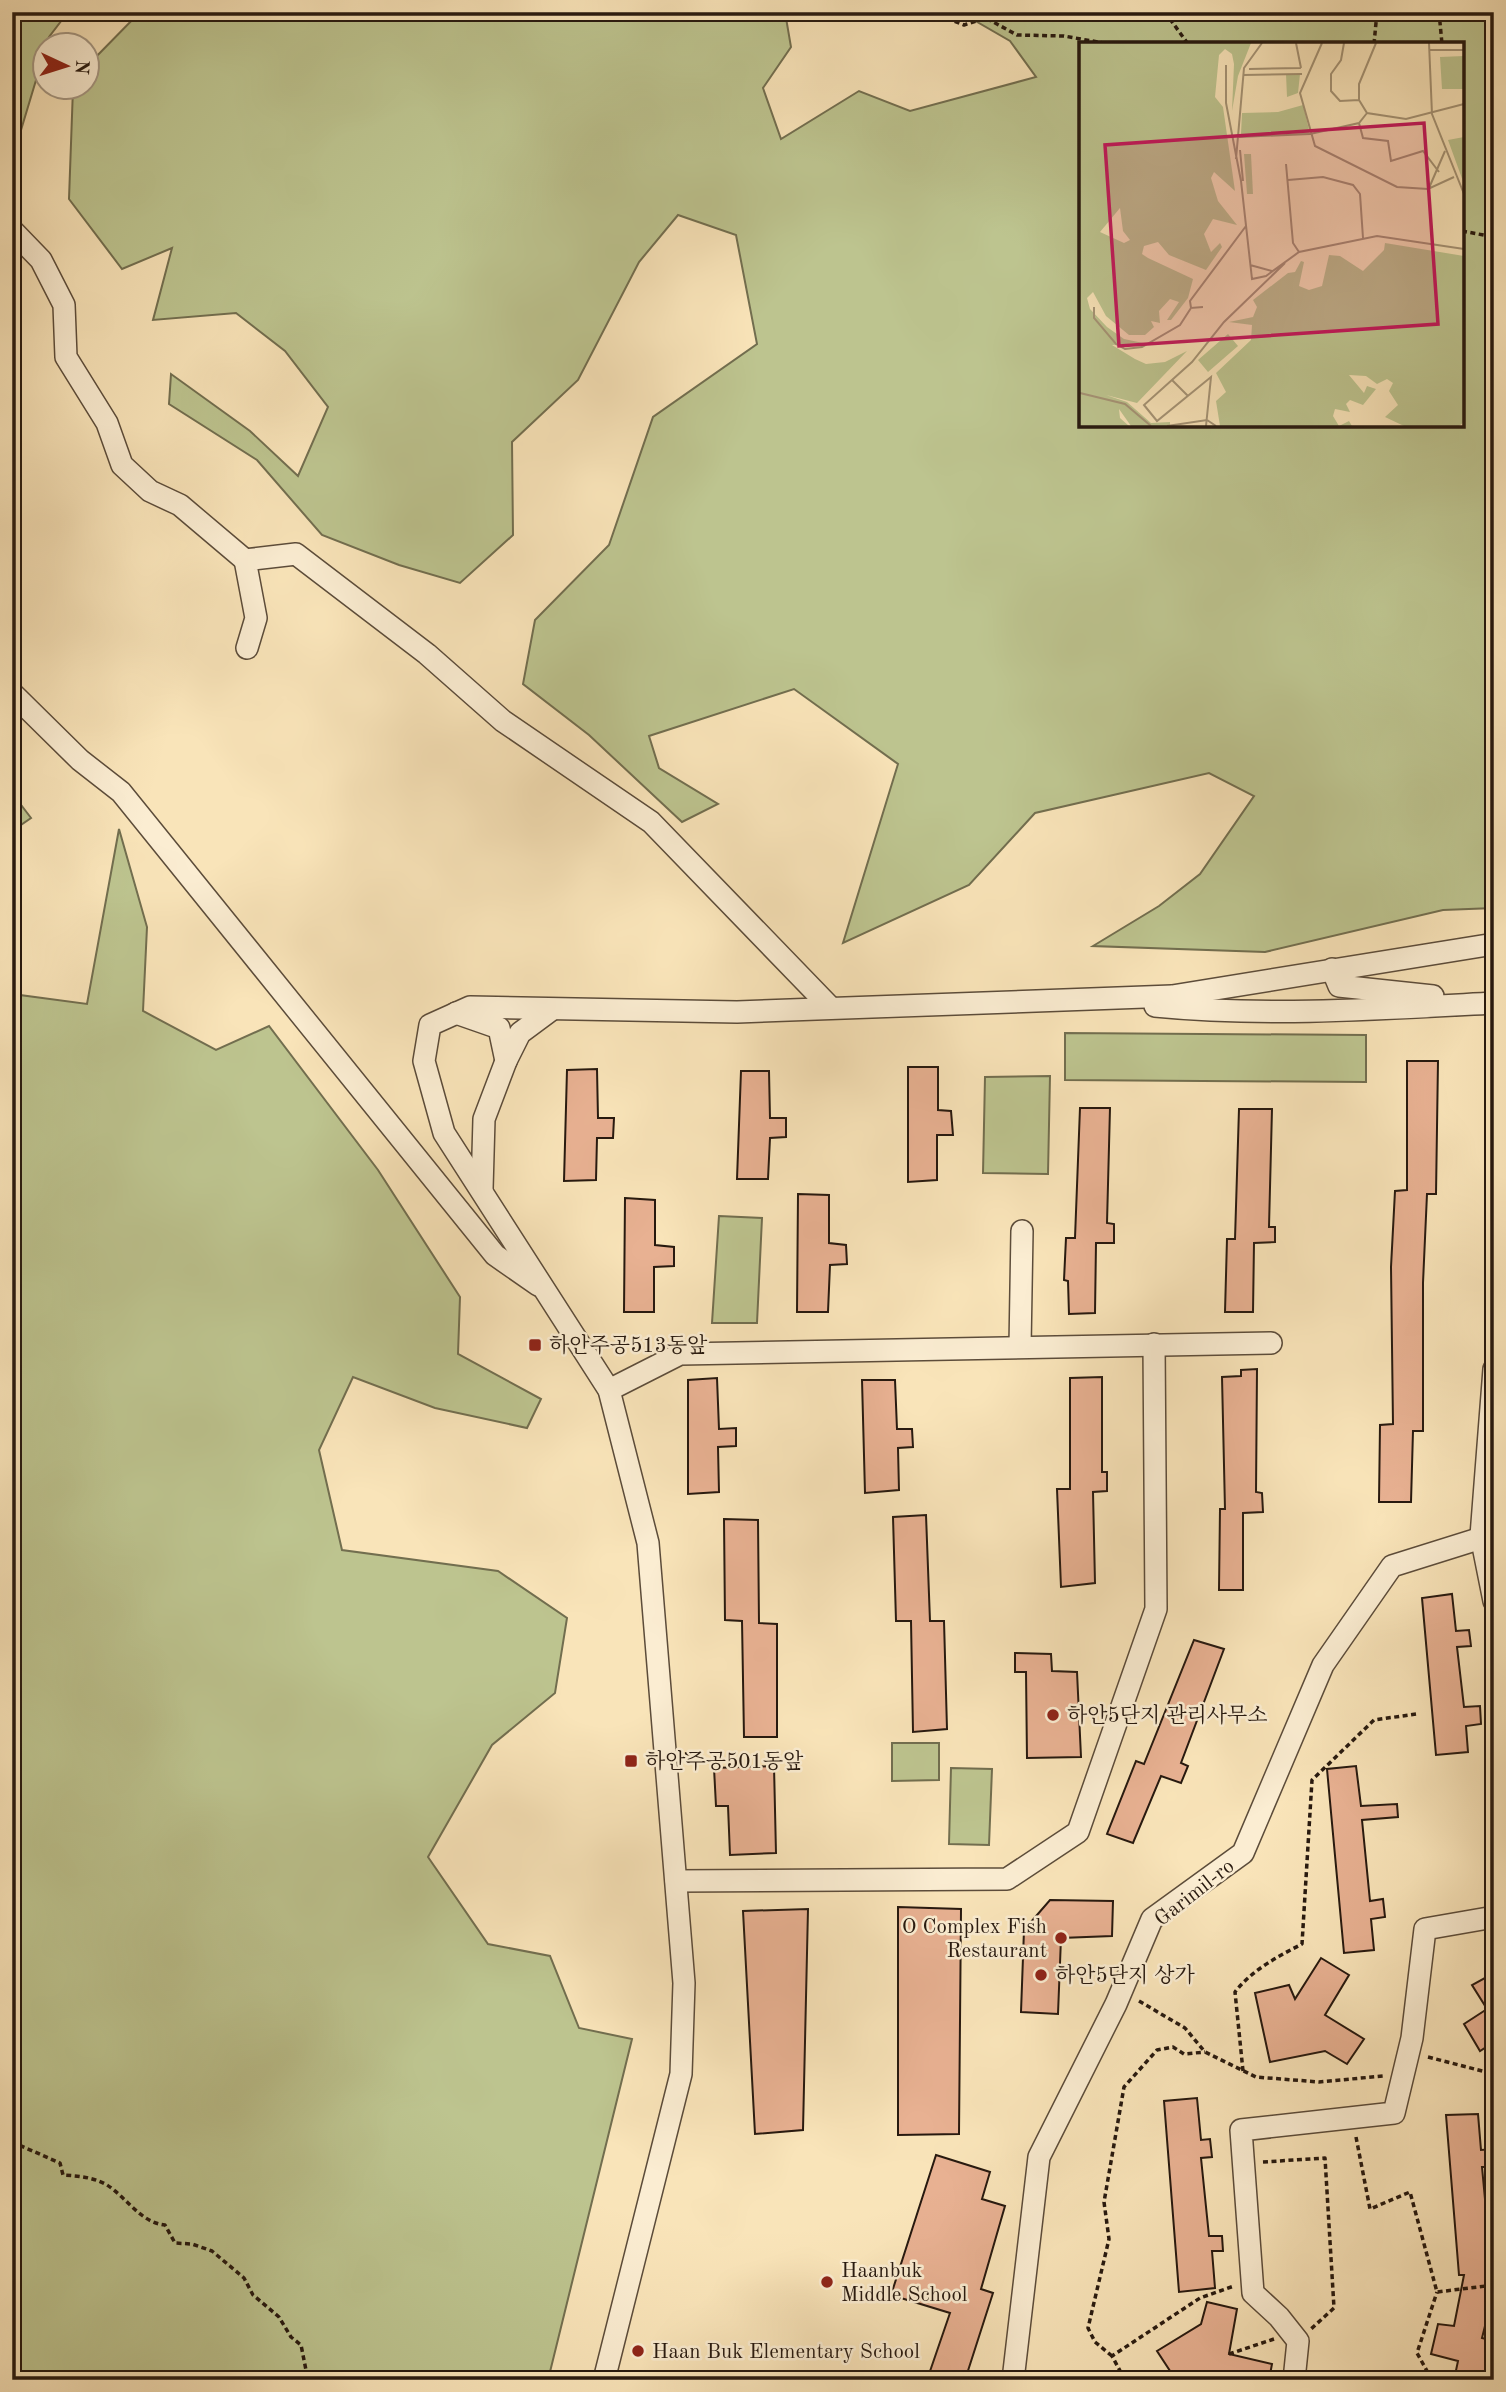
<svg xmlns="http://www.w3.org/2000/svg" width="1506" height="2392" font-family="'Old Standard TT','Noto Serif KR',serif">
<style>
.green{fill:#bdc48f;stroke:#726e4f;stroke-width:2;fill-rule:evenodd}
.building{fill:#e8b192;stroke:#27190f;stroke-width:2}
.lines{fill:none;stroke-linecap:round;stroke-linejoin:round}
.minor-casing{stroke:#5c4c3a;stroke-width:24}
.path{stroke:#27190f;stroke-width:3.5;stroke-dasharray:5 3.5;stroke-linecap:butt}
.minor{stroke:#fbedd2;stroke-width:21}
.poi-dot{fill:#8f2418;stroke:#fbedd2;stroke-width:2.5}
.labels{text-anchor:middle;stroke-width:5;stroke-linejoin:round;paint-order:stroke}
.poi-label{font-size:21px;fill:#27190f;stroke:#fbedd2;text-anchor:start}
.street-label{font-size:21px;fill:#27190f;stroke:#fbedd2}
.inset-road{fill:none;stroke:#a59375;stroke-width:2}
.view{fill:#c2185b;fill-opacity:0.15;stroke:#c2185b;stroke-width:3.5}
.inset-edge{fill:none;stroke:#27190f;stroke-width:3.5}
</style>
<rect width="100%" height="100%" fill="#f9e4b9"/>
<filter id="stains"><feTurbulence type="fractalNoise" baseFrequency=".00286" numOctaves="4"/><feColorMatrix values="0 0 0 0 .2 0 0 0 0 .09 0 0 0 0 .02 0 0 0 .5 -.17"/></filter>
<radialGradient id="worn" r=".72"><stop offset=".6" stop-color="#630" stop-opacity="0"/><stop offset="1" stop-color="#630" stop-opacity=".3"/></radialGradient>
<g class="green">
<polygon points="23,12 68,12 49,37 12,160 12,34"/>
<path d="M140,12h645l6,35 -28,41 18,51 78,-48 51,20 126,-34 -26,-36 -50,-29h534v896l-51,2 -178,42 -172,-6 66,-40 41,-32 54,-78 -45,-23 -174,40 -66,72 -126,58 55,-179 -104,-75 -145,47 10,32 59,36 -36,18 -93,-87 -66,-51 12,-64 74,-75 44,-128 104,-73 -21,-109 -58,-20 -39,47 -61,118 -66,62 1,93 -53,48 -61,-18 -77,-30 -65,-75 -88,-56 2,-30 79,57 48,45 30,-69 -43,-56 -49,-38 -83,7 19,-72 -50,21 -53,-70 4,-111h15v-23zM1081,44h381v381h-381z"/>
<polygon points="12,793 31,818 12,831"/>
<polygon points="119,829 147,927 143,1011 216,1050 269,1026 378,1170 460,1297 458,1354 541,1399 527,1428 435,1408 353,1377 319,1450 342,1550 498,1571 567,1618 555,1693 492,1745 428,1857 488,1944 550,1956 579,2028 632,2039 548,2380 12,2380 12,994 87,1004"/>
<polygon points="1065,1033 1366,1035 1366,1082 1065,1080"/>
<polygon points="1050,1076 1048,1174 983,1173 985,1077"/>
<polygon points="719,1216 762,1218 757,1323 712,1323"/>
<polygon points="892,1743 939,1743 939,1780 892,1781"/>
<polygon points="951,1768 992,1769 989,1845 949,1844"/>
</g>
<g class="building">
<polygon points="1407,1061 1438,1061 1436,1194 1427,1194 1423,1283 1423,1431 1413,1431 1411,1502 1379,1502 1380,1425 1393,1424 1391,1267 1395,1191 1407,1190"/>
<polygon points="908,1067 938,1067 938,1110 951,1111 953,1135 937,1135 937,1180 908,1182"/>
<polygon points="597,1069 598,1118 614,1118 613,1138 597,1138 596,1180 564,1181 567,1070"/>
<polygon points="741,1071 769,1071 770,1118 786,1118 786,1137 770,1138 768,1179 737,1179"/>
<polygon points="1080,1108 1110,1108 1107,1223 1114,1224 1114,1243 1096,1243 1095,1313 1069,1314 1068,1281 1064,1280 1066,1238 1075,1238"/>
<polygon points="1239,1109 1272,1109 1269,1227 1275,1227 1275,1242 1254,1243 1253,1312 1225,1312 1227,1239 1235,1239"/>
<polygon points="798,1194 829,1195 829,1243 846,1245 847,1264 830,1265 828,1312 797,1312"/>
<polygon points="625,1198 655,1200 655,1245 674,1247 674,1266 654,1267 654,1312 624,1312"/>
<polygon points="1257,1369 1256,1492 1262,1493 1263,1512 1243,1513 1243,1590 1219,1590 1220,1509 1225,1509 1222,1377 1241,1376 1241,1370"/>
<polygon points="1102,1377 1102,1472 1107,1472 1107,1491 1093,1492 1095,1583 1061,1587 1057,1489 1070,1489 1070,1378"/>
<polygon points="717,1378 719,1429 736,1428 736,1446 718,1447 719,1492 688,1494 688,1380"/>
<polygon points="862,1380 895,1380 897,1429 912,1429 913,1447 898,1448 899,1490 865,1493"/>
<polygon points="926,1515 930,1621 944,1621 947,1729 913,1732 911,1621 896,1621 893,1517"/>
<polygon points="724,1519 758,1520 759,1623 777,1624 777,1737 744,1737 742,1621 725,1620"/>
<polygon points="1452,1594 1456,1631 1469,1630 1471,1646 1457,1647 1464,1707 1480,1706 1481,1724 1466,1726 1468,1752 1436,1755 1422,1598"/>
<polygon points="1194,1640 1224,1649 1181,1763 1188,1766 1181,1783 1161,1776 1133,1843 1107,1834 1136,1761 1144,1764"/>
<polygon points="1015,1653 1051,1654 1052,1671 1077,1672 1081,1757 1027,1758 1026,1672 1015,1672"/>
<polygon points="774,1766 776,1853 730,1855 728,1806 716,1806 714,1768"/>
<polygon points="1356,1766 1361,1806 1397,1804 1398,1817 1362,1820 1370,1901 1383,1899 1385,1917 1371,1919 1374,1950 1344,1953 1327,1769"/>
<polygon points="1050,1900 1113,1901 1112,1936 1061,1938 1058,2014 1021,2012 1024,1930"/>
<polygon points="898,1907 961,1909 959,2134 898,2135"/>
<polygon points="808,1909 803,2130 755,2134 743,1911"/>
<polygon points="1321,1958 1349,1975 1325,2015 1364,2039 1347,2064 1325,2051 1270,2062 1255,1993 1289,1985 1295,1999"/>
<polygon points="1494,1973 1494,2042 1480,2051 1464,2024 1487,2009 1472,1985"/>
<polygon points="1197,2098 1201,2140 1210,2139 1212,2157 1201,2158 1209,2236 1222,2236 1223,2251 1212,2251 1215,2288 1179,2292 1164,2101"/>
<polygon points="1478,2114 1481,2150 1494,2149 1494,2167 1482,2167 1488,2231 1494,2230 1494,2249 1489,2250 1492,2298 1482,2338 1494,2341 1494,2376 1486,2374 1485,2380 1454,2380 1458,2361 1431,2354 1438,2324 1454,2326 1464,2275 1459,2275 1446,2115"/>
<polygon points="936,2155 990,2172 982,2199 1005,2206 981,2289 993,2293 965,2380 927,2380 950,2313 891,2295"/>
<polygon points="1207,2302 1237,2309 1229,2354 1272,2364 1269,2380 1176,2380 1157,2351 1201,2324"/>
</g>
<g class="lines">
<g class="minor-casing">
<g id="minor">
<polyline points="12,230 41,260 64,305 66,357 107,423 122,465 150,491 180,505 245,560"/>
<polyline points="247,648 256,618 245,560 296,554 427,654 503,721 651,822 831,1008"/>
<polyline points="12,693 80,760 121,792 495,1255 538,1285"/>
<polyline points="1332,969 1339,986 1433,996"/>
<path d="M1155,1006c112,11 227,3 339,-3"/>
<polyline points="456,1013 499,1028 506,1061"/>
<polyline points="482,1189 484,1119 506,1061 520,1033 551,1010"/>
<polyline points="1020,1347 1022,1231"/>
<polyline points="1494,1369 1481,1536 1494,1601"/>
<polyline points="609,1390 680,1354 1271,1343"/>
<polyline points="676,1881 1007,1879 1078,1832 1156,1609 1154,1344"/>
<polyline points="604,2380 681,2074 684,1983 648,1543 609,1390 444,1133 424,1061 430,1025 470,1007 737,1012 1172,996 1494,944"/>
<polyline points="1013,2380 1039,2157 1116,2004 1152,1919 1243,1853 1323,1665 1392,1566 1494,1534"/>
<polyline points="1294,2380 1298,2341 1279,2317 1253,2293 1241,2130 1394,2113 1412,2038 1425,1929 1494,1917"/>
</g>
</g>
<g class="path">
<polyline points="931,12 964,25 986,18 1017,35 1064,36 1109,44"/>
<polyline points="1165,12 1188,44"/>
<polyline points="1439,12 1442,44"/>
<polyline points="1374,44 1377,12"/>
<polyline points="1462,231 1494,237"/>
<polyline points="685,1754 697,1753"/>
<polyline points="1139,2001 1185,2028 1205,2052 1256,2077 1319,2082 1383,2076"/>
<polyline points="1428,2057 1494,2074"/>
<path d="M1243,2071l-8,-79c17,-22 42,-35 67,-48l10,-164 62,-60 42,-6"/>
<polyline points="1356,2137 1370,2209 1410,2192 1437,2292 1494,2285"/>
<path d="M12,2142l48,21 3,12c15,1 30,2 44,10 19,12 34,38 58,40l10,18 17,1 20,7 32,27 9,17 26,22 12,20 10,8 7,35"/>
<polyline points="1263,2162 1325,2158 1334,2308 1311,2329"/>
<polyline points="1229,2354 1274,2339"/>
<polyline points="1112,2356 1095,2342 1088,2328 1109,2239 1104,2202 1124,2087 1157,2050 1173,2047 1184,2054 1205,2052"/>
<polyline points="1125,2380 1112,2356 1200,2298 1234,2286"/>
<polyline points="1432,2380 1417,2353 1437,2292"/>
</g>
<use href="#minor" class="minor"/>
</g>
<g class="poi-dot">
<rect x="528" y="1338" width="14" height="14" rx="3.5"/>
<circle cx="1053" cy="1715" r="7"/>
<rect x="624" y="1754" width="14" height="14" rx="3.5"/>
<circle cx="1061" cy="1938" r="7"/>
<circle cx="1041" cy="1975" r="7"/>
<circle cx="827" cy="2282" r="7"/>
<circle cx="638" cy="2351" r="7"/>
</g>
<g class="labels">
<g class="poi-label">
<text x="549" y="1352">하안주공513동앞</text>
<text x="1067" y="1722">하안5단지 관리사무소</text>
<text x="645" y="1768">하안주공501동앞</text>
<text x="1047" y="1933" text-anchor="end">O Complex Fish<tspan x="1047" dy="24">Restaurant</tspan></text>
<text x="1055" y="1982">하안5단지 상가</text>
<text x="841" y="2277">Haanbuk<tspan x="841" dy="24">Middle School</tspan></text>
<text x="652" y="2358">Haan Buk Elementary School</text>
</g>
<g class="street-label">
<text transform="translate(1194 1892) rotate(-38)" y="7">Garimil-ro</text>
</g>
</g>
<g transform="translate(1079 42)">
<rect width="385" height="385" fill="#f9e4b9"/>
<path d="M0,1h172l-13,33 -6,35 2,-47 -2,-10 -7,-5 -6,6 -4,42 8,10 12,84 -21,-19 -3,6 7,23 19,24 -24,-6 -9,15 7,18 9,-9 2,4 -16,23 -37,-15 -11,-13 -14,4 -2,8 6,4 45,21 -5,19 -17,22h-4l12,-18 -9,-3 -11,12 1,12 -9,-2 3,6 -9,8h-16l-23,-19 -13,-24 -6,6 3,11 17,18 17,12 19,4 -31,2 23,14 11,5 19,-2 22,-11 -50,52 -31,-8 21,7 24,21 19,-1v4h-39l-12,-17 1,9 9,8h-50zM41,166l3,23 7,9 -6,3 -24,-11zM385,14v33h-22l-2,-32zM207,32h14l-2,19 -11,4zM224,63l7,29h-69l1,-21 36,-1zM385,95v47l-16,-44zM165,112h7l2,40h-6zM306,201l79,13v166l-5,4h-55l-19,-9 13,-12 -9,-14 4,-8 -6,-4 -10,5 -11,-8 -17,-1 15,18 3,-7 9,3 -13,16 -13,-5 -4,4 4,8 -15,-3 -2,7 6,10 10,-5 3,5h-132l-4,-25 10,-9 -10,-19 35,-33 1,-15 -23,-3 24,-5 4,-10 -4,-7 35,-27 7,-1 6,-11 3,1 -5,24 10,4 13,-4 7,-31 11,1 23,15 21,-21zM149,292l10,12 -30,26 -10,-12z" fill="#bdc48f" fill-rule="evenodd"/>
<path class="inset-road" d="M217,1l5,25M243,1l-22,50 15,53 82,41 31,2 26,-12M265,1l-3,17 -10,14v17l9,10 19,-1M297,1l-17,41v16l8,13 39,6 58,-15M350,1l3,71 32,80M350,8h35M147,23v38l15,78 11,98 14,-3 33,-24 78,-16 87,13M170,27l52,-1M164,33l59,-1M280,81l4,15 25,3 3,20 32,-10 16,21M160,95l71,-3 49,-11 8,-10M161,108l3,31M157,117l8,-91 18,-25M207,122l7,79 6,9M209,138l35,-3 30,8 7,9 3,44M350,146l16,-37M171,223l22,6M15,265v11l22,26 9,5 17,-2 38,-22 11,-17M124,265l-12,1 -1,-7 56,-75M93,338l16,16M1,351l45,11 26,22M88,384l40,-6 9,6M127,384l5,-49 -54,44 -13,-16 48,-43 32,-40 61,-59"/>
<path class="view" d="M345,81l14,201 -319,22 -14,-201z"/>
<rect width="385" height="385" class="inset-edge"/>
</g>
<rect width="1506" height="2392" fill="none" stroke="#f9e4b9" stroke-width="42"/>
<rect x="14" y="14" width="1478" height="2364" fill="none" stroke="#27190f" stroke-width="3.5"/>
<rect x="21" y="21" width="1464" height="2350" fill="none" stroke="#27190f" stroke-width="2"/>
<g transform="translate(66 66) rotate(94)"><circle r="33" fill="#fbedd2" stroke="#a69884" stroke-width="2"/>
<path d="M0-5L12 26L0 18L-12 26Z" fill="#8f2418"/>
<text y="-10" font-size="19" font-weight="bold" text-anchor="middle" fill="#27190f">N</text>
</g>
<rect width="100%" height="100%" filter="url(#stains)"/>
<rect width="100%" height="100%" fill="url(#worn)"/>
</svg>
